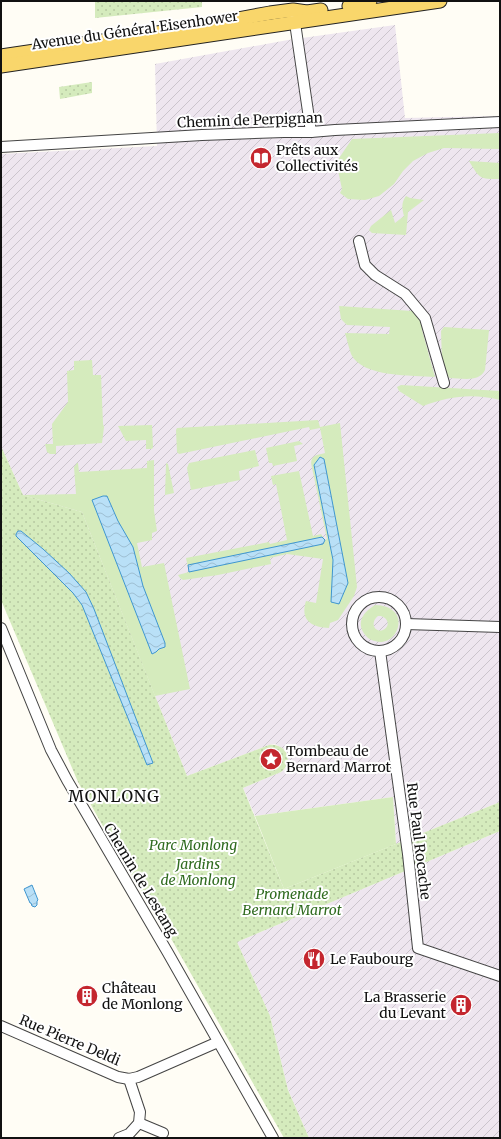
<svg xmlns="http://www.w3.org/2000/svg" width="501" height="1139" font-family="Merriweather,serif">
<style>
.industrial{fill:url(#industrial-furrows)}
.grass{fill:#d5ebbd;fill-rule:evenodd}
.park{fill:url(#park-dots)}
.water{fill:url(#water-waves);stroke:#3f96cf}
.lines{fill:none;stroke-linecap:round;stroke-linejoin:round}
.minor-casing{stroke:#444;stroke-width:12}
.major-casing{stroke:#222;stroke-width:15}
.minor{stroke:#fff;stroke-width:10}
.major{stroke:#f9d66b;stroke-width:13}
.labels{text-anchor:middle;stroke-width:4;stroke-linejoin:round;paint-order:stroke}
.street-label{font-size:14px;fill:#111;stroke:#fff}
.poi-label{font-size:14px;fill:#111;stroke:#fff;text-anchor:start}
.park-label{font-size:14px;font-style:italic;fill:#2f6b1f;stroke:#fff}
.quarter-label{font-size:16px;letter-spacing:1px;fill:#111;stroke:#fff}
</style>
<defs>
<pattern id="industrial-furrows" width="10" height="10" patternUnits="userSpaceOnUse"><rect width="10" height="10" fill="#eee6ef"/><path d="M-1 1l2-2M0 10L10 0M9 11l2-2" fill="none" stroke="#cbc4cc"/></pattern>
<pattern id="park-dots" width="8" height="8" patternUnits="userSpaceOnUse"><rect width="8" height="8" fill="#d5ebbd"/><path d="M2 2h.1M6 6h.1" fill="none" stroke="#b6c8a1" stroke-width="1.8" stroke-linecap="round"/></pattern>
<pattern id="water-waves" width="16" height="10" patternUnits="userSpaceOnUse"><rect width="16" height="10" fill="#b9e0f7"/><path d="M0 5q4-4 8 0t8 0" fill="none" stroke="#9ebfd3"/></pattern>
</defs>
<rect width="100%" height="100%" fill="#fffdf5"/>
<g class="industrial">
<polygon points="395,25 405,118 500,116 500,802 396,844 393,797 255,816 243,788 281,772 285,769 287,765 288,755 285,750 275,744 269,745 187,776 82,512 23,495 1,446 1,154 157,146 155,64 288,40"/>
<polygon points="500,831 500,1138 309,1138 288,1090 270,1016 237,942"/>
</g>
<g class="grass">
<polygon points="500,133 500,149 444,148 428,153 413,161 403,171 394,184 379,196 365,200 348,199 340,193 342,189 337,166 335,164 352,139"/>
<path d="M469,161l31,2v16c-21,0 -20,0 -31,-18z"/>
<path d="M406,196l4,2 14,2 -16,12 -2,23 -34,-2 -3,-3 2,-4 20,-16 4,13 9,-7c-2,-8 -3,-13 2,-20z"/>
<path d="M339,306l73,5 10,9v10l13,47c-22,-2 -73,1 -84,-23 -2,-6 -4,-14 -6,-21l44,1 1,-7 -43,-2 -6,-6z"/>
<path d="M444,327l45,3 -4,40c-6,13 -24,8 -36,8l-7,-16 -1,-31z"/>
<polygon points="92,360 93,375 101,375 103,424 104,427 102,443 56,446 56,454 50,454 47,452 45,444 53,444 52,424 68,402 67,371 74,370 74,361"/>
<path d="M401,385l99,6v9c-27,-7 -51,-4 -77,6l-24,-15 -2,-4z"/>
<path d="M318,420l2,7 20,-4 17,164 -3,9 -16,24 -8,3 -1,5c-18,-1 -29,-8 -23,-27l10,2 7,-44 -36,-5 -17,4 1,6 -53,11 -35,5 -3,-2 -2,-3 11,-3 -3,-14 83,-16 1,2 17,-4 -11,-56 -3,1 -2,-9 28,-5 14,65 8,-2 4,6 2,-1 -16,-76c1,-9 7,-8 14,-10l-5,-25 -10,2 -1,-3 -130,27 -2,-2 -1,-22 1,-2z"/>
<polygon points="152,425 153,447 152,449 146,449 146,440 126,441 118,426"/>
<polygon points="299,441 303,444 294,446 297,461 273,466 272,463 269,463 266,448"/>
<polygon points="255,450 259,466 239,471 240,480 191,490 187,468 189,463"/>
<polygon points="154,460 154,511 157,531 152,533 152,540 137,543 142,567 164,563 190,689 155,696 82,512 23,495 76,494 74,467 77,463 78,463 79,472 147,468 147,461"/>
<polygon points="166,463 168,464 174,493 165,495"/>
<path d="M375,605c39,1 23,44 0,36 -3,-1 -5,-1 -8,-4 -12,-13 -5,-24 8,-32zM378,616c9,-1 14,10 5,14 -9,3 -13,-8 -5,-14z"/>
<polygon points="393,797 396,844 284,889 255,816"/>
</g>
<g class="park">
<polygon points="95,1 202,1 202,7 95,18"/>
<polygon points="92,82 92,93 60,99 59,87"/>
<path d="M1,446l22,49 59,17 105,264 82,-31c17,-2 26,16 12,27l-38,16 41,101 216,-87v29l-263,111 33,74 18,74 21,48h-25l-111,-196 -56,-91 -39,-69 -77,-182z"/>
</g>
<g class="water">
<polygon points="320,457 324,459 348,583 339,604 331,602 333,560 314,465"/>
<polygon points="103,496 107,496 118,521 133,547 143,586 165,643 165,647 159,649 156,652 152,654 92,500"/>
<polygon points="18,531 21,531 43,549 69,573 86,592 94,609 153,763 147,765 82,605 73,593 16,536 16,534"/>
<polygon points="322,537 325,540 323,544 189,572 188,565"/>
<polygon points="32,885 38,900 37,901 37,905 35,907 32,906 31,903 30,903 24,889"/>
</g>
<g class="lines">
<g class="minor-casing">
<g id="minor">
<polyline points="294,16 311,132"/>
<polyline points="1,147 202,135 284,132 311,132 335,130 500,122"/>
<polyline points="359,241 365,265 375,275 405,294 425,318 444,383"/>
<circle cx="379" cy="624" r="27"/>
<polyline points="406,624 500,627"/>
<polyline points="1,628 51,750 67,780 168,953 273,1138"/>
<polyline points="380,651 408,854 418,948 500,976"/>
<polyline points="1,1026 118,1077 129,1079 138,1077 218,1042"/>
<polyline points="139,1123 163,1133"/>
<polyline points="119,1138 129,1134 139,1123 140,1112 129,1079"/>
</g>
</g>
<g class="major-casing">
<g id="major">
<polyline points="349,6 370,1"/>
<polyline points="1,56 184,29 270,13 293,10 307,12 321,10"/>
<polyline points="1,66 440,1"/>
</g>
</g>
<use href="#minor" class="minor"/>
<use href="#major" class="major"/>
</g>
<defs>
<g id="library-disc" transform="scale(1.15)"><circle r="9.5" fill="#c4262e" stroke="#fff"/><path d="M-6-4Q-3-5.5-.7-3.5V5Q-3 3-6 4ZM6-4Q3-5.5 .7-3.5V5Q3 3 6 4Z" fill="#fff"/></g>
<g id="sight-disc" transform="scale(1.15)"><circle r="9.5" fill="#c4262e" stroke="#fff"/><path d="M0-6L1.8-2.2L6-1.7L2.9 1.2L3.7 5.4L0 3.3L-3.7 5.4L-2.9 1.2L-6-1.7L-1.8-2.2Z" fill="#fff"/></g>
<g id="restaurant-disc" transform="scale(1.15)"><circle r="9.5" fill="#c4262e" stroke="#fff"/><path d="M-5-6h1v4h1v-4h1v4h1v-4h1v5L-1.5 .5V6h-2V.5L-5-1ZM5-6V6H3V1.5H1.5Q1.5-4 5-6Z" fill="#fff"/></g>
<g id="building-disc" transform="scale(1.15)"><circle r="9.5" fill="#c4262e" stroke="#fff"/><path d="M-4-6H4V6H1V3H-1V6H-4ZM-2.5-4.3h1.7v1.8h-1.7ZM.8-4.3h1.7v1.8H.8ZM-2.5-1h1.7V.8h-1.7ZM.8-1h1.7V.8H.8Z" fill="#fff"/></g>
</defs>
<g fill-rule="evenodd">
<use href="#library-disc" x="261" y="158"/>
<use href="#sight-disc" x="271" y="759"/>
<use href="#restaurant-disc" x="314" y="959"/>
<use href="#building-disc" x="87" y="996"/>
<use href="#building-disc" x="461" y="1005"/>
</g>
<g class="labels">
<g class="street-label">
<text transform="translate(135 30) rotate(-8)" y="5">Avenue du Général Eisenhower</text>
<text transform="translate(250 120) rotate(-2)" y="5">Chemin de Perpignan</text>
<text transform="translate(419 841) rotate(83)" y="5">Rue Paul Rocache</text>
<text transform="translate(141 880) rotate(59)" y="5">Chemin de Lestang</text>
<text transform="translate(70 1040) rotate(23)" y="5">Rue Pierre Deldi</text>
</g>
<g class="poi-label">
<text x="276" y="155">Prêts aux<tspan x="276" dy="16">Collectivités</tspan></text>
<text x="286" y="756">Tombeau de<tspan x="286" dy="16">Bernard Marrot</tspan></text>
<text x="330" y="964">Le Faubourg</text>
<text x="102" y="993">Château<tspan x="102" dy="16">de Monlong</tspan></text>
<text x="446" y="1002" text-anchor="end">La Brasserie<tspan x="446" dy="16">du Levant</tspan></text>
</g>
<g class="park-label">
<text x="193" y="850">Parc Monlong</text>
<text x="198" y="869">Jardins<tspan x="198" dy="16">de Monlong</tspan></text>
<text x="292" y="899">Promenade<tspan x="292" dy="16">Bernard Marrot</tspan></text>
</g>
<g class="quarter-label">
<text x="114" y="802">MONLONG</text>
</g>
</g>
<rect width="501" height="1139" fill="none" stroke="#111111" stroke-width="4"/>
</svg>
